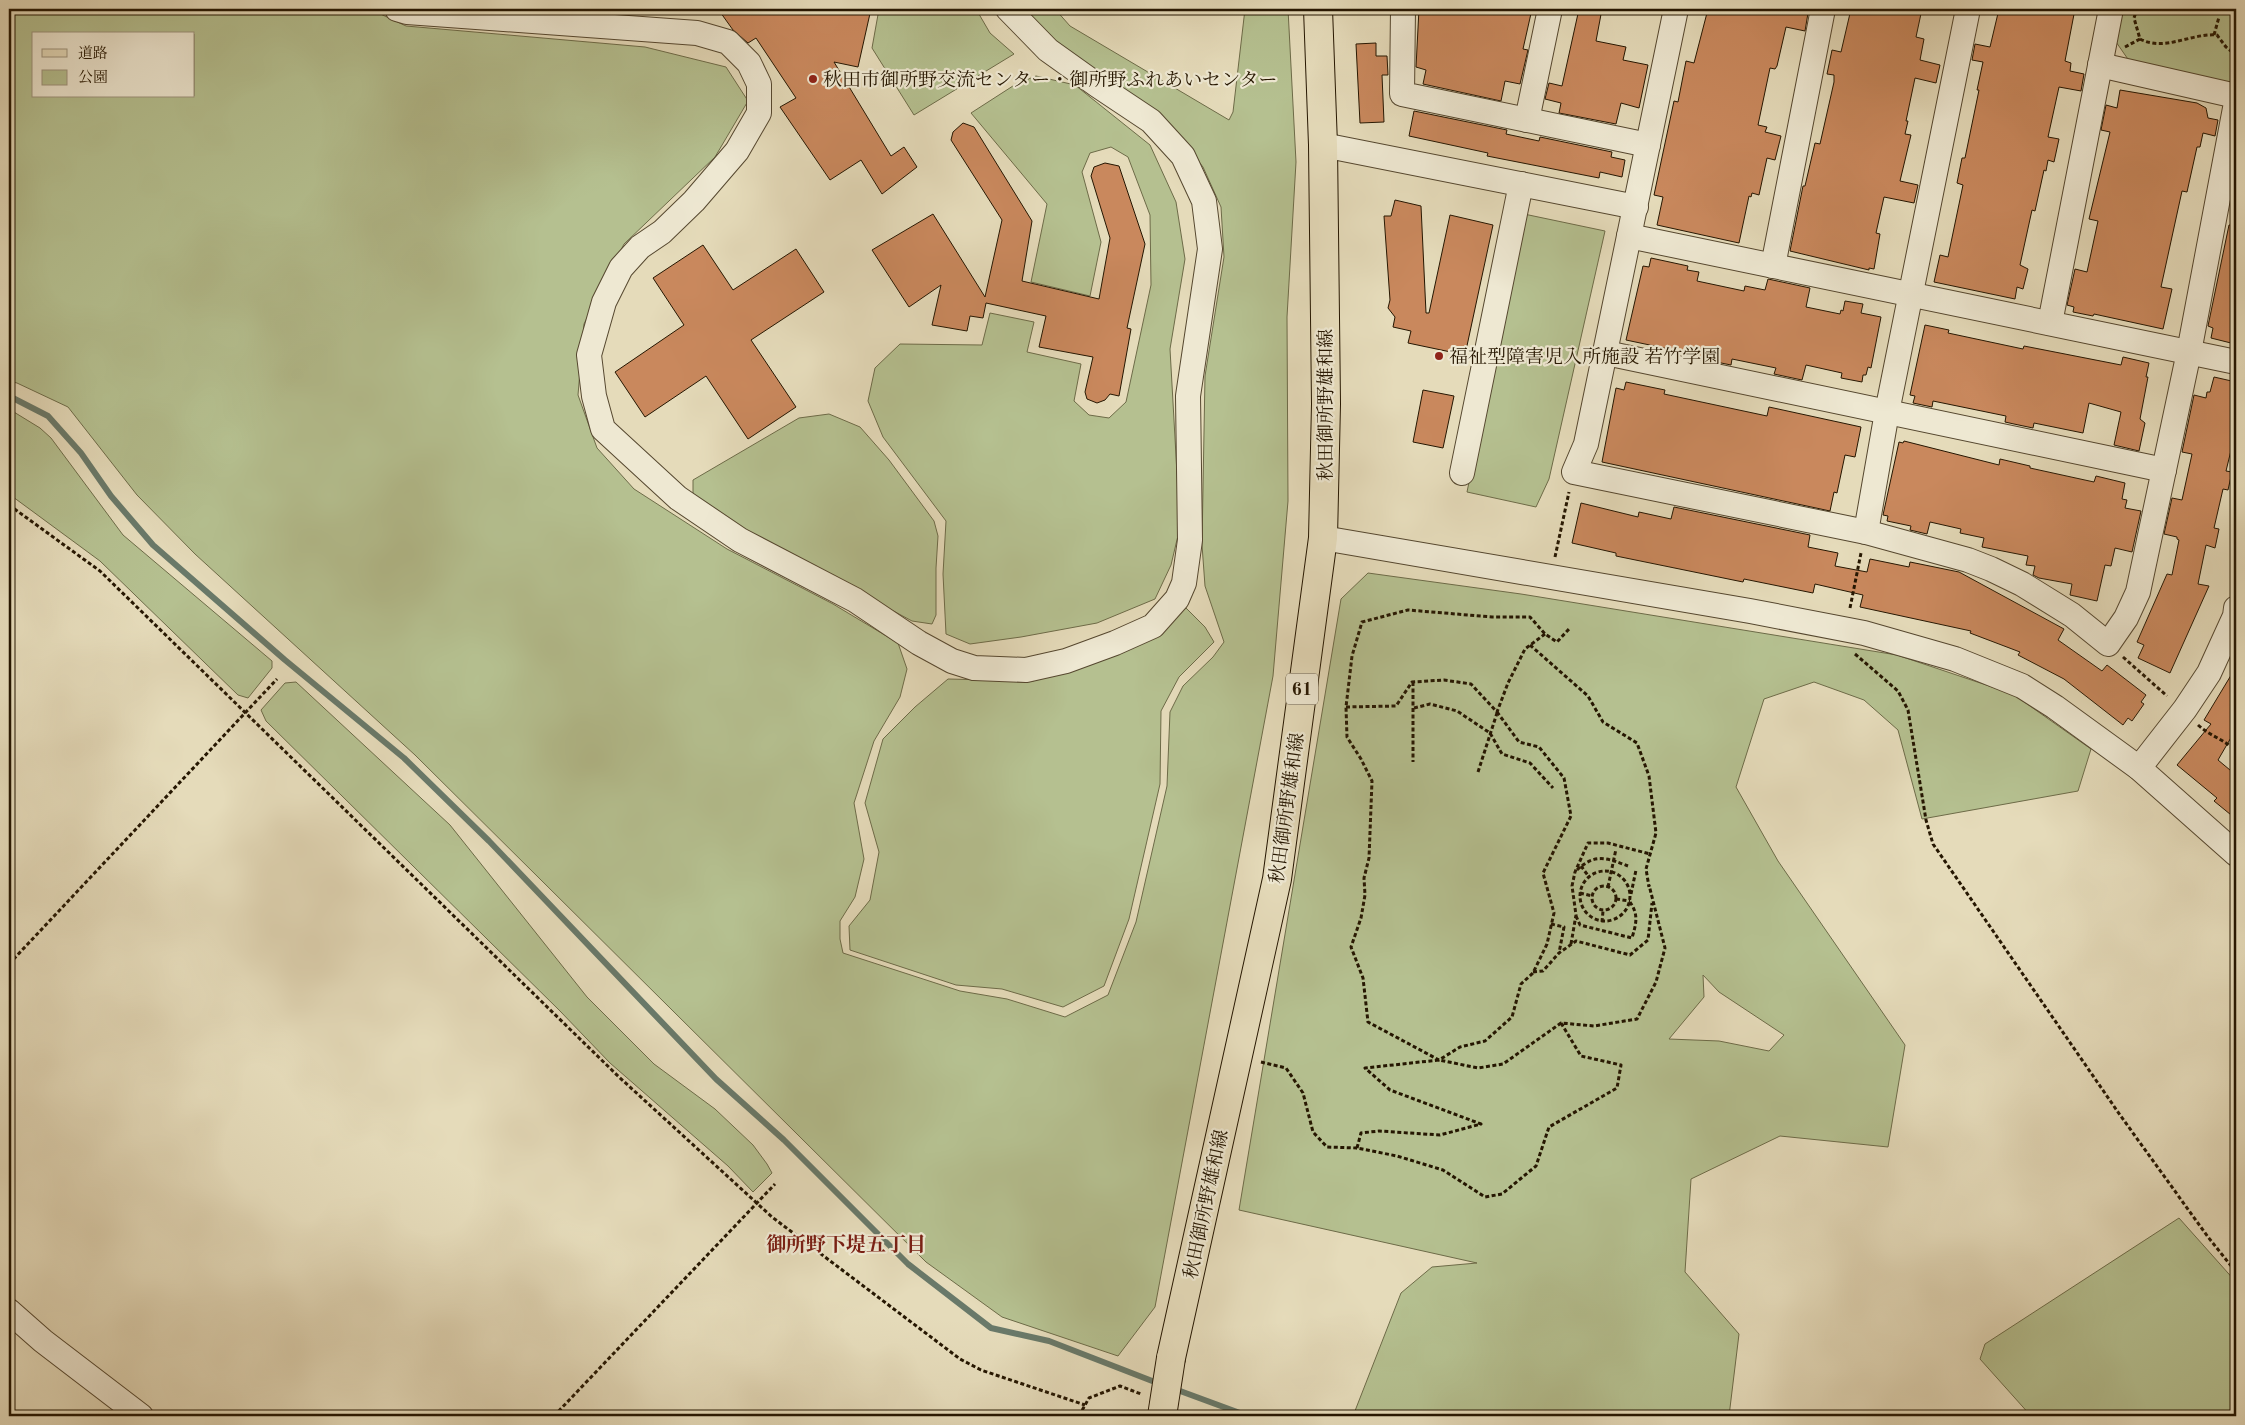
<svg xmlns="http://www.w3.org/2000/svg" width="2245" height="1425" font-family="'Old Standard TT','Noto Serif JP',serif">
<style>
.green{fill:#b5c090;stroke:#6d6b48;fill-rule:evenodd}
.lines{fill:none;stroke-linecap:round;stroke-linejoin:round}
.stream{stroke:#697969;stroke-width:6}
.building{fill:#c9885d;stroke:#251601}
.minor-casing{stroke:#55472f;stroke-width:26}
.major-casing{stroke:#251601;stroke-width:30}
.path{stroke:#251601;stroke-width:3;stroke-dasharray:4 2.5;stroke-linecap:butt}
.minor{stroke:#eee8d2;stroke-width:24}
.major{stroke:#e5dbba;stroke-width:28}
.major-bridge-casing{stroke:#251601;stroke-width:30;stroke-linecap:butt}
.major-bridge{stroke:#e5dbba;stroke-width:28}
.poi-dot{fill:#8f2418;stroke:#eee8d2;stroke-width:2}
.labels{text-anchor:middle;stroke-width:4.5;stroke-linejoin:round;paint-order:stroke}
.shield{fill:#eee8d2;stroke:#615540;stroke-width:1}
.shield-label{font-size:18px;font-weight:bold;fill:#251601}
.poi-label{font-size:19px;fill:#251601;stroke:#eee8d2;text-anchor:start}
.street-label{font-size:19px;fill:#251601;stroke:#eee8d2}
.neighbourhood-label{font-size:20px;font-weight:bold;fill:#7a1f14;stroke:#eee8d2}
</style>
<rect width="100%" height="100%" fill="#e5dbba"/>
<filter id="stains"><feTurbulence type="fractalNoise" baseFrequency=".004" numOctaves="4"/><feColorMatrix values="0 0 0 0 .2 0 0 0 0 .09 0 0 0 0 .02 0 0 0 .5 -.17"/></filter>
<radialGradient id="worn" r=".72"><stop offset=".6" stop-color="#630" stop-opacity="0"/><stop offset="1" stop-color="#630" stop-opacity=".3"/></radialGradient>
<g class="green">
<path d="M9,9h361l36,17 239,21 81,20 22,34 -33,56 -91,87 -40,80 -6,71 19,53 37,41 93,60 106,55 65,39 9,26 -7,28 -26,44 -20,62 10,56 -9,38 -15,24v18l3,14 117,38 47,8 58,18 43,-22 28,-73 31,-136 3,-74 13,-26 30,-29 11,-15 -19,-56 -3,-41 3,-169 19,-119 -3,-50 -18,-40 -37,-47 -63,-40 -56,-43 -24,-28h32l15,17 159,94 4,-8 12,-103h43l8,153 -9,155 1,184 -15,175 -118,631 -37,49 -116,-39 -76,-55 -511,-507 -220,-201 -58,-59 -69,-88 -51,-24 -8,-2zM34,34h160v62h-160z"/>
<polygon points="879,9 976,9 990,33 1014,54 914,115 872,48"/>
<polygon points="2120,9 2236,9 2236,89 2132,65 2114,39"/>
<polygon points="1036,76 1075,85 1150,145 1176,202 1185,259 1170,349 1180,527 1171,565 1155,599 1097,623 1021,637 970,644 946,634 943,574 946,521 883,437 868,401 875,368 900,344 982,345 990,313 1034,322 1027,352 1081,364 1074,401 1089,415 1109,418 1126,402 1151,285 1150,215 1128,157 1111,147 1090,153 1082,172 1101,242 1090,296 1031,282 1047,204 971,113 1016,84"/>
<polygon points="1524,214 1605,231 1549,479 1536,507 1467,492"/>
<polygon points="9,409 40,428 51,438 123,535 272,661 272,668 248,698 238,695 100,561 9,494"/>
<polygon points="829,414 860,427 889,460 934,521 938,536 936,568 936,615 932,624 912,621 754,536 693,495 693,480 799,418"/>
<path d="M1368,573l153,21 376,61 116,39 78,55 -13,42 -156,28 -24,-89 -34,-30 -50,-18 -50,17 -28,88 42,74 127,184 -17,102 -108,-11 -89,43 -6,93 54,62 -10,82h-376l48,-123 31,-26 45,-4 -238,-53 102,-611zM1703,975l16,17 65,43 -15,16 -50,-10 -50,-2 35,-42z"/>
<polygon points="1186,608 1205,627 1214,642 1179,677 1161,711 1160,784 1129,919 1104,986 1063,1007 1002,989 956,985 850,950 849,926 870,900 879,852 865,803 883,739 915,707 948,679 1033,681 1114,655 1155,635"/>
<polygon points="296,682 450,825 587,997 654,1064 715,1109 753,1145 767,1164 772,1173 753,1192 728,1166 610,1063 560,1011 266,721 261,710 285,683"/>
<polygon points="2179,1218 2236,1282 2236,1416 2031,1416 1980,1359 1985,1344"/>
</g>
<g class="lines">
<g class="stream">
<polyline points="9,396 48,416 81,453 111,496 153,545 285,660 404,758 489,841 716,1079 784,1140 908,1264 991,1328 1049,1341 1160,1384"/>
<polyline points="1172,1388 1248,1416"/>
</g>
</g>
<g class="building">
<polygon points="718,9 871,9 858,67 834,62 891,156 904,147 917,167 882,194 861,160 830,180 780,107 796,98 756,38 748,43 733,30"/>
<polygon points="1419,9 1479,9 1500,14 1501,11 1509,13 1510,9 1532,9 1523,49 1528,50 1520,84 1505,81 1501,101 1423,84 1426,70 1416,67"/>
<polygon points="1579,9 1602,9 1596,41 1626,47 1623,60 1648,65 1639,108 1621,103 1616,124 1559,113 1561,103 1545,99 1549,83 1562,86"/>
<polygon points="1708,9 1791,9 1808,13 1805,31 1786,27 1777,66 1775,69 1770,68 1758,125 1767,127 1765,132 1781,136 1775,160 1767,158 1759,195 1752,193 1751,197 1749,196 1739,243 1657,225 1663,197 1654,195 1674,101 1678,102 1686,61 1694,63"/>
<polygon points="1851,9 1922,9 1916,37 1924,39 1920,60 1940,65 1936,83 1915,78 1906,121 1908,121 1905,134 1911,135 1900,181 1918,185 1914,203 1884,197 1876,233 1880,234 1874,269 1869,268 1869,270 1790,251 1803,186 1805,186 1815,143 1820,144 1834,82 1834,75 1827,74 1832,50 1841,52"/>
<polygon points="1999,9 2075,9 2065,61 2071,63 2070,71 2084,74 2081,91 2059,87 2048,137 2059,139 2054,162 2048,160 2046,171 2044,170 2035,211 2032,210 2020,265 2028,269 2023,289 2017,287 2015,299 1934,282 1940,255 1948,257 1963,185 1957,183 1962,158 1965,158 1979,90 1977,90 1983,62 1972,60 1975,44 1990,47"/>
<polygon points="1376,43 1376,56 1387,56 1388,75 1382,75 1384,122 1360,123 1356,44"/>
<polygon points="2120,90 2197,103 2206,108 2208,118 2218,120 2215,136 2203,133 2200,147 2197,147 2187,192 2182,191 2161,287 2172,289 2163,329 2094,314 2093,316 2073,312 2074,307 2067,305 2075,269 2087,272 2098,221 2089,219 2110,132 2101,130 2106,105 2117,108"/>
<polygon points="1414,111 1507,130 1506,134 1539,141 1540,137 1612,152 1611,157 1625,160 1622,177 1600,172 1599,178 1487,156 1488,153 1409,136"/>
<polygon points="963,123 974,127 1032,221 1022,281 1099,299 1110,238 1091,176 1094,167 1105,163 1119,166 1145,244 1127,328 1131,329 1119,396 1110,394 1105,400 1097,403 1087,399 1085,392 1093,357 1039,347 1046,316 986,303 983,318 970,316 967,331 932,325 941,285 909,307 872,250 933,214 985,297 1002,220 951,140 953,132"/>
<polygon points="1395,200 1421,206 1426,313 1429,313 1450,215 1493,225 1465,355 1408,343 1411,331 1393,327 1395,317 1388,308 1390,300 1384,216 1391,216"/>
<polygon points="2229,225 2236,225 2236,341 2231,340 2231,343 2211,338 2213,328 2208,326"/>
<polygon points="703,245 733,290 796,249 824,292 751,340 796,407 748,439 706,376 645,417 615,372 684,325 653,278"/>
<polygon points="1651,258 1688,266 1687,270 1699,272 1697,281 1744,291 1745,286 1765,290 1768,279 1810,288 1806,307 1840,314 1841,310 1843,311 1845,301 1863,304 1861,313 1881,317 1871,368 1868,367 1866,375 1863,375 1862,382 1841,378 1842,373 1806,365 1802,380 1774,374 1776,368 1732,359 1731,365 1682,355 1683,352 1626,340 1643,266 1649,267"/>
<polygon points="1925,325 1949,330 1948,333 2023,349 2024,346 2121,365 2123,357 2149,363 2146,377 2148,377 2140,419 2145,423 2139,451 2114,445 2121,412 2089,403 2083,433 2034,423 2033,428 2014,424 2005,422 2006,416 1933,401 1932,407 1913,403 1915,396 1910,395"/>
<polygon points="2214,377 2236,382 2236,439 2234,438 2226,471 2232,472 2228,490 2223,489 2214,528 2219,529 2215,548 2206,545 2198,584 2209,586 2170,673 2138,658 2144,645 2137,642 2167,574 2172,575 2179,540 2177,539 2177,537 2164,534 2172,498 2182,500 2192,454 2182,452 2194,395 2206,398 2207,392 2210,392"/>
<polygon points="1626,382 1665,390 1664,394 1767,416 1769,407 1861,427 1855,457 1845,455 1837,493 1834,492 1830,511 1602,462 1616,388 1624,390"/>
<polygon points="1423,390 1454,396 1443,448 1413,442"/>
<polygon points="1904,441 1999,465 2000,459 2030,466 2030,468 2094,482 2096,476 2125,483 2122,499 2127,500 2125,508 2141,511 2132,552 2115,548 2111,566 2105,565 2097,601 2070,595 2072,584 2039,578 2033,575 2035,566 2026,565 2028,556 1982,547 1984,538 1960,533 1961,529 1930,522 1927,534 1910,530 1911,526 1887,521 1888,516 1883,515 1899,442 1903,443"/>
<polygon points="1581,503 1638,517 1639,512 1671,519 1674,507 1810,535 1808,547 1838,553 1835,566 1867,572 1870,559 1909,567 1910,562 1959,572 2064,629 2058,640 2102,671 2107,665 2146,695 2141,702 2144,704 2132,721 2128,718 2123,725 2064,679 2018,655 2020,652 1970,633 1971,631 1860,607 1863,595 1815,584 1813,593 1744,579 1743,582 1616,556 1616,553 1572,543"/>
<polygon points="2236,667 2236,729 2218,760 2236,775 2236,819 2214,801 2217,798 2177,765 2211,724 2204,720"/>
</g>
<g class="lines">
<g class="minor-casing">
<g id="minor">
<polyline points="397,9 407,12 697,33 728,42 749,63 759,84 759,113 737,151 694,201 662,232 640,247 621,268 604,302 589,355 594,396 603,429 678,498 740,540 855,600 919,643 952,661 974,668 1026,670 1066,661 1115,643 1153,626 1177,599 1184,583 1190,540 1188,396 1210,249 1204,201 1183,156 1151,121 1097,85 1048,50 1008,9"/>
<polyline points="1403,9 1402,94 1648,145"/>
<polyline points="1676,9 1586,444 1574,472 1866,532 1968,560 1991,569 2022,584 2072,615 2108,644 2126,618 2138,592 2189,352 2236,103"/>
<polyline points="2100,65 2236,96"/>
<polyline points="1527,120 1550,9"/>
<polyline points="1323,145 1636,207"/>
<polyline points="1629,236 2236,362"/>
<polyline points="1773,266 1823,9"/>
<polyline points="2050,323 2111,9"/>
<polyline points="1606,353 2164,470"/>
<polyline points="1462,473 1521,184"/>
<polyline points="1866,532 1887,412 1968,9"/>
<polyline points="1323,538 1750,611 1864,633 1955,659 2022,686 2055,707 2139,768 2236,854"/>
<polyline points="2139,768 2185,709 2209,673 2235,616 2236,608"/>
<polyline points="9,1311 43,1341 141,1416"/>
</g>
</g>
<g class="major-casing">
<polyline id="major" points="1171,1358 1277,879 1323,538 1326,404 1323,145 1318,9"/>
</g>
<g class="path">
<polyline points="2214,35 2219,17"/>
<path d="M2140,39c25,13 50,-6 77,-4l9,12 10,8"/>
<polyline points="2125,47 2140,39 2134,18 2137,9"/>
<polyline points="9,505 100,571 619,1077 772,1217 960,1359 981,1370 1085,1405"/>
<polyline points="1555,557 1569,492"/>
<polyline points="1850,608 1861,553"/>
<polyline points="1530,645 1588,696 1603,722 1637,743 1649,776 1656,833 1646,869 1649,887"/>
<polyline points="1855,654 1898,691 1908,710 1926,820 1933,844 2120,1115 2208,1237 2236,1272"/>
<polyline points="2123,657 2167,696"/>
<polyline points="1413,682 1413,762"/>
<polyline points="1346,707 1396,706 1412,682 1444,680 1471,684 1497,712 1508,683 1525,649 1545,634"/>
<polyline points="1414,708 1430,704 1457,711 1490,733 1502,754 1530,763 1553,788"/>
<polyline points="1497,712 1519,742 1539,747 1564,778 1571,816 1543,873 1554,913 1547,944 1533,973 1521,984 1512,1017 1485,1041 1460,1047 1439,1060 1368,1022 1363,978 1351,947 1361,918 1365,895 1364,878 1369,858 1372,781 1361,759 1347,737 1346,707 1352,656 1362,622 1408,610 1492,617 1530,617 1545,634 1557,642 1569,629"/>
<path d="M2198,725c12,11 27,15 38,26"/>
<polyline points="1478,772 1497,713"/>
<polyline points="1581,866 1589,877"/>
<path d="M1577,870c18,-17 30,-12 51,-4"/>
<circle cx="1605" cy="896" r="25"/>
<circle cx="1604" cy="898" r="12"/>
<polyline points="1608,887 1616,849"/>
<polyline points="1580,893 1592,896"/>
<polyline points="1631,894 1636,870"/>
<polyline points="1616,899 1630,901"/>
<path d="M1576,916l4,9 52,13c4,-14 7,-23 -2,-36"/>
<polyline points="1602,922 1603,911"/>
<polyline points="1551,924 1564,927 1559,953"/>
<polyline points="1571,944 1576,915 1572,886 1575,872 1588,843 1608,843 1650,854"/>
<polyline points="9,964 277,679"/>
<polyline points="1533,972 1543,971 1559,953 1576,941 1630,955 1648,940 1652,903"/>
<polyline points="1561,1023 1581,1056 1621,1065 1617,1088 1549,1127 1536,1166 1502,1194 1485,1197 1443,1170 1397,1156 1357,1148 1361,1133 1379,1131 1440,1135 1481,1124 1390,1090 1365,1068 1439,1060 1478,1068 1503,1064 1561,1023 1594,1026 1637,1019 1656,982 1665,948 1649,885"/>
<polyline points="1261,1062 1286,1068 1303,1093 1313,1132 1327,1147 1357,1148"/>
<polyline points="1186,1413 1195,1416"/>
<polyline points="554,1416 775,1184"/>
<polyline points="1079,1416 1089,1398 1120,1386 1141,1394"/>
</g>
<use href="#minor" class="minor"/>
<use href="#major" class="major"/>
<g class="major-bridge-casing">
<polyline id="major-bridge" points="1162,1416 1171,1358"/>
</g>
<use href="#major-bridge" class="major-bridge"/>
</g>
<g class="poi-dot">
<circle cx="813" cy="79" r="5"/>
<circle cx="1439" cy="356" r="5"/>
</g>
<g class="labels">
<rect class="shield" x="1286" y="673.5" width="32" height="31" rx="4"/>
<g class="shield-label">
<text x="1302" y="695">61</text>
</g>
<g class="poi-label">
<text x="823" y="86">秋田市御所野交流センター・御所野ふれあいセンター</text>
<text x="1449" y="363">福祉型障害児入所施設 若竹学園</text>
</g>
<g class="street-label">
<text transform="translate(1325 405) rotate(-90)" y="7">秋田御所野雄和線</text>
<text transform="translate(1286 808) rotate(-82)" y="7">秋田御所野雄和線</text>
<text transform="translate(1205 1204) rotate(-78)" y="7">秋田御所野雄和線</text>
</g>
<g class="neighbourhood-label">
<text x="846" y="1251">御所野下堤五丁目</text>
</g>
</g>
<rect width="2245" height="1425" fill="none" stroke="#e5dbba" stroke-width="30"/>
<rect x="10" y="10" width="2225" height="1405" fill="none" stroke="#251601" stroke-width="2.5"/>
<rect x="15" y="15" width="2215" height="1395" fill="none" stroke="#251601"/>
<rect x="32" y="32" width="162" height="65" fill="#eee8d2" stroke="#9e947e"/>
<rect x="42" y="49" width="25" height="8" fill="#e5dbba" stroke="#9e947e"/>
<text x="78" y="58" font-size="15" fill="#251601">道路</text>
<rect x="42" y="70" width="25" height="15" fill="#b5c090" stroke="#9e947e"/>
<text x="78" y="82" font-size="15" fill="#251601">公園</text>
<rect width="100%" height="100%" filter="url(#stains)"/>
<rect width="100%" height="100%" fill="url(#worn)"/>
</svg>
